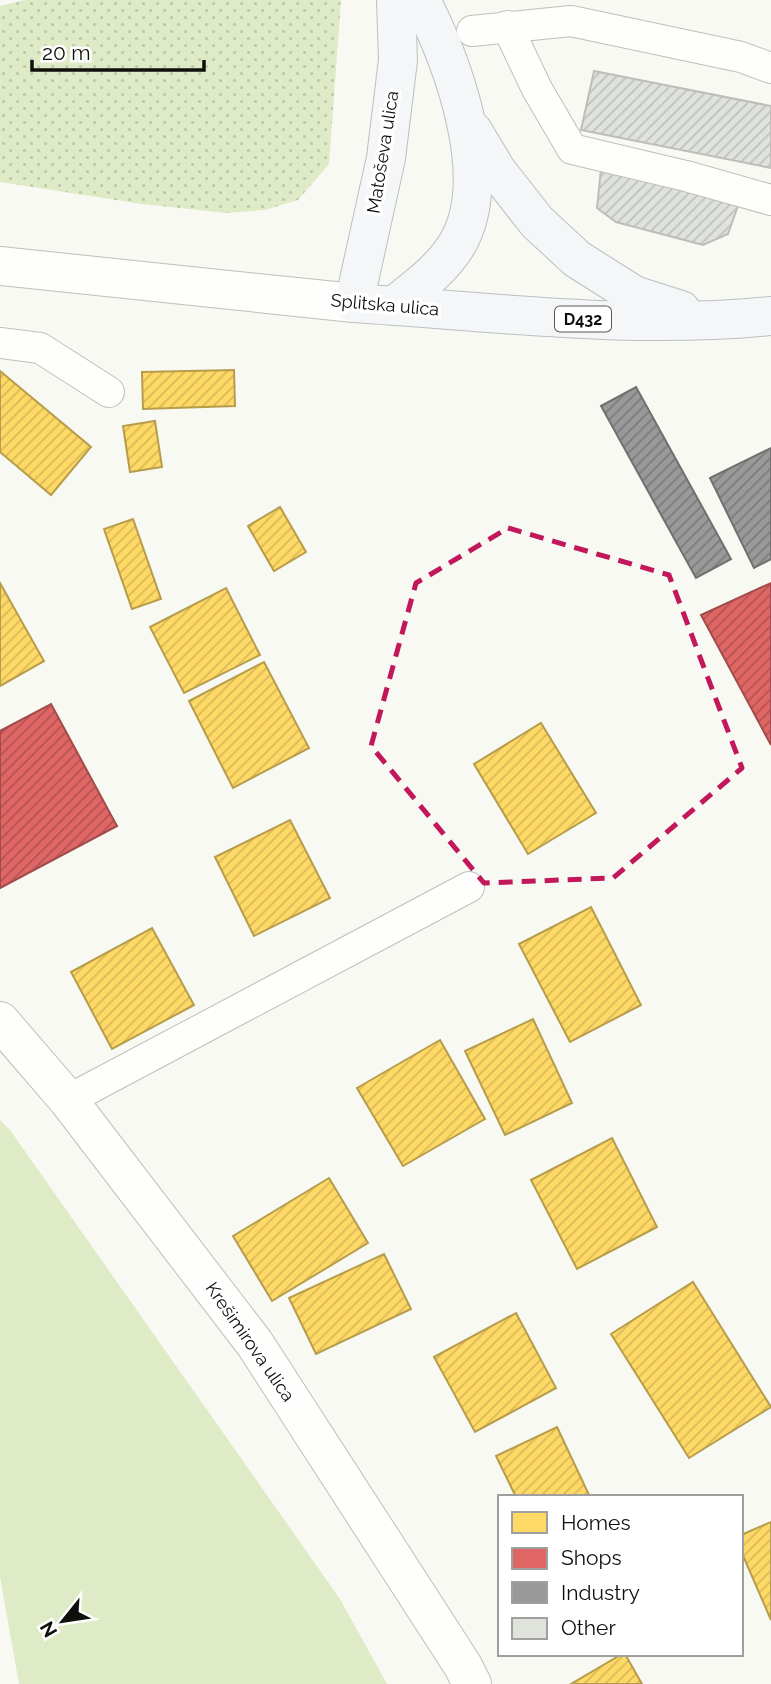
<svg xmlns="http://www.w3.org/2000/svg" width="771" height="1684" font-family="Raleway,sans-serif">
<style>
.grass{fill:url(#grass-dots)}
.green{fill:#dfebc7}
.homes{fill:url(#homes-hatch);stroke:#b79d4b;stroke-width:2}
.shops{fill:url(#shops-hatch);stroke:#a14c4b;stroke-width:2}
.industry{fill:url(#industry-hatch);stroke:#70706f;stroke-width:2}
.building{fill:url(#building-hatch);stroke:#bdbeb9;stroke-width:2}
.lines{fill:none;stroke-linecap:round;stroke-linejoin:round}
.lane-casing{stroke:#bec0ba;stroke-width:32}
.secondary-casing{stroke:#bec0ba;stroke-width:40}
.primary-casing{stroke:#bac0c2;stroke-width:40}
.lane{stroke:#fefefd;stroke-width:30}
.secondary{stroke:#fefefd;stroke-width:38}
.primary{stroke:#f4f6f8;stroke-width:38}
.marked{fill:none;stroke:#c2185b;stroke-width:5;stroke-dasharray:14 9;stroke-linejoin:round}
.labels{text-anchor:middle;stroke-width:7;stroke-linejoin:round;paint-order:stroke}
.shield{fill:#fff;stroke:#575855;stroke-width:2}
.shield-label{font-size:16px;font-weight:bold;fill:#0f100c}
.street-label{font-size:18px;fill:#0f100c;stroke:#fff}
</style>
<defs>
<pattern id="grass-dots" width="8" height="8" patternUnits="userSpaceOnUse" patternTransform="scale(1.75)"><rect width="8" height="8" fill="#dfebc7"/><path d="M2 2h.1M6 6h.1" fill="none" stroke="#bec8aa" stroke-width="1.8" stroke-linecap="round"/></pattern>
<pattern id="homes-hatch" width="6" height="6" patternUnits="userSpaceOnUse" patternTransform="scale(1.75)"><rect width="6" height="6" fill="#ffd966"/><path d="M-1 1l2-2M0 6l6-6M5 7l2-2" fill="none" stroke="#d9b957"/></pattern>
<pattern id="shops-hatch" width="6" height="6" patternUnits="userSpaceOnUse" patternTransform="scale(1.75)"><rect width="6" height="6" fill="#e06666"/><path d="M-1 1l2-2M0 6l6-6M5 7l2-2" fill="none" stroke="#b45352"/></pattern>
<pattern id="industry-hatch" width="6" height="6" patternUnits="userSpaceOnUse" patternTransform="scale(1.75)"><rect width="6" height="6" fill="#999"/><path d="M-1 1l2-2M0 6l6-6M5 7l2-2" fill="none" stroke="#7b7b7b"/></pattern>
<pattern id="building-hatch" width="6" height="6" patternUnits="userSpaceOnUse" patternTransform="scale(1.75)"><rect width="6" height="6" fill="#e0e2dc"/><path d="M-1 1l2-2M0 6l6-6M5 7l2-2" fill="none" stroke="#bfc1bc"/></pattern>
</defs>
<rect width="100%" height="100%" fill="#f7f9f2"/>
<polygon class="grass" points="25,0 341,0 329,164 298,200 265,210 226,213 142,204 0,182 0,6"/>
<polygon class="green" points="0,1120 10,1130 340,1599 387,1684 19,1684 0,1577"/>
<g class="homes">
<polygon points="234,370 235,406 143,409 142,372"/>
<polygon points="0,371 91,447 51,495 0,452"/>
<polygon points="155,421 162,467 130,472 123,426"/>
<polygon points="280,507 306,552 274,571 248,526"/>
<polygon points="133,519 161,599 132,609 104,529"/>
<polygon points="0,583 44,661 0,686"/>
<polygon points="226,588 260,655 184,693 150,627"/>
<polygon points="264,662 309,748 233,788 189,701"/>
<polygon points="541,723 596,813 528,854 474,764"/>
<polygon points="290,820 330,898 254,936 215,857"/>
<polygon points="591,907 641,1005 570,1042 519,944"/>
<polygon points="152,928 194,1005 112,1049 71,972"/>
<polygon points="533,1019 572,1103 505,1135 465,1051"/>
<polygon points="440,1040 485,1119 403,1166 357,1088"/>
<polygon points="612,1138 657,1227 577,1269 531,1180"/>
<polygon points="329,1178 368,1243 272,1301 233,1236"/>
<polygon points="384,1254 411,1309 316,1354 289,1298"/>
<polygon points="693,1282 771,1407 689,1458 611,1334"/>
<polygon points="516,1313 556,1388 475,1432 434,1357"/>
<polygon points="557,1427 590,1497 516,1497 496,1456"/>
<polygon points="771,1522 771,1620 741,1551 741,1535"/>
<polygon points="622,1654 625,1654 642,1684 571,1684"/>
</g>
<g class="shops">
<polygon points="771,583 771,745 701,615"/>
<polygon points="51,704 117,826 0,888 0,731"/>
</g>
<g class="industry">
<polygon points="636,387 731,559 696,578 601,406"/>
<polygon points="771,448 771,559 754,568 710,478"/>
</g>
<g class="building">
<polygon points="594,71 771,106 771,168 581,130"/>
<polygon points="601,169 740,200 728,234 703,245 616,222 597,208"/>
</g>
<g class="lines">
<g class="lane-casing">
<g id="lane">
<polyline points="507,26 537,89 572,149 686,176 771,200"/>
<polyline points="472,31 571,21 741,57 771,68"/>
<polyline points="0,343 40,348 109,392"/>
<polyline points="68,1100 469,887"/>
</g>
</g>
<g class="secondary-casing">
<g id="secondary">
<polyline points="0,266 354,303"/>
<polyline points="0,1021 68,1100 255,1344 463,1666 472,1684"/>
</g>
</g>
<g class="primary-casing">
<g id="primary">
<path d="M396,0l2,60 -12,98 -32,145c139,9 278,27 417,13"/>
<polyline points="473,131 497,171 537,222 577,259 634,295 681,310"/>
<path d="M395,305c22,-18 45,-34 61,-59 41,-66 -3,-183 -35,-246"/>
</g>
</g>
<use href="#lane" class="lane"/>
<use href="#secondary" class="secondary"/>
<use href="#primary" class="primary"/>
</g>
<path class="marked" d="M508,528l161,47 73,193 -129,110 -129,5 -113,-137 45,-163z"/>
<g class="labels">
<rect class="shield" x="555" y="306.5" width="56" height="25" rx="5"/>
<g class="shield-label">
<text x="583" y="325">D432</text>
</g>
<g class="street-label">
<text transform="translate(383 152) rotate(-81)" y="6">Matoševa ulica</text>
<text transform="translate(385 305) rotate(5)" y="6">Splitska ulica</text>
<text transform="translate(250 1342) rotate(55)" y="6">Krešimirova ulica</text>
</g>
</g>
<rect x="498" y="1495" width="245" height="161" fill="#ffffff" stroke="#9f9f9e" stroke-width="2"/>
<rect x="512" y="1512" width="35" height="21" fill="#ffd966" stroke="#9f9f9e" stroke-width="2"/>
<text x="561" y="1530" font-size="21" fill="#0f100c">Homes</text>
<rect x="512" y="1548" width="35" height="21" fill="#e06666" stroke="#9f9f9e" stroke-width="2"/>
<text x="561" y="1565" font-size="21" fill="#0f100c">Shops</text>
<rect x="512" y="1582" width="35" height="21" fill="#999999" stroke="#9f9f9e" stroke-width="2"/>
<text x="561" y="1600" font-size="21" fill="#0f100c">Industry</text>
<rect x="512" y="1618" width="35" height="21" fill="#e0e2dc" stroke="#9f9f9e" stroke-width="2"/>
<text x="561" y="1635" font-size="21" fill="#0f100c">Other</text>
<g transform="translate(63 1621) rotate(240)" stroke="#ffffff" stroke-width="5" paint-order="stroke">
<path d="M0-5L12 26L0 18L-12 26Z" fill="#0f100c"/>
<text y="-10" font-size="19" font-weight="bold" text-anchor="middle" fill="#0f100c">N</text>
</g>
<path d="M32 60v10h172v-10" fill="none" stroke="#0f100c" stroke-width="3.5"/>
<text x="42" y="60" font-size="21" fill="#0f100c" stroke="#ffffff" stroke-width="5" paint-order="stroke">20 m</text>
</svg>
